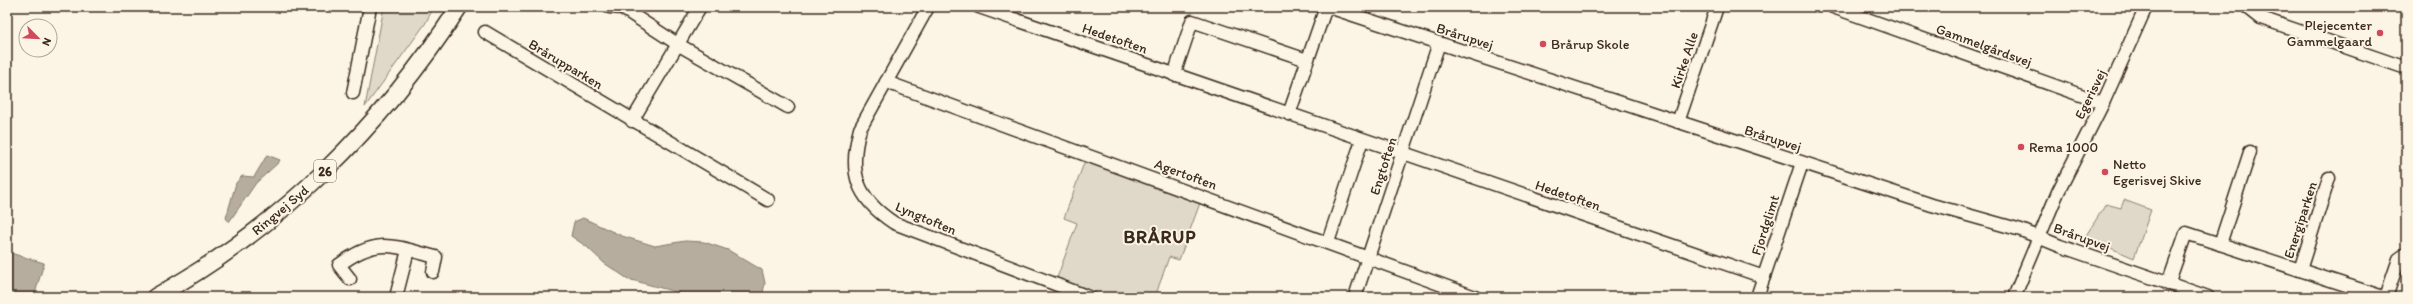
<svg xmlns="http://www.w3.org/2000/svg" width="2413" height="304" font-family="Itim,sans-serif">
<style>
.green{fill:#e0d8c8;stroke:#8e8173}
.water{fill:#b7ad9e;stroke:#85796b}
.lines{fill:none;stroke-linecap:round;stroke-linejoin:round}
.minor-casing{stroke:#3b2a1e;stroke-width:15}
.major-casing{stroke:#3b2a1e;stroke-width:19}
.minor{stroke:#fcf5e5;stroke-width:12}
.major{stroke:#fcf5e5;stroke-width:16}
.poi-dot{fill:#d1495b;stroke:#fcf5e5;stroke-width:1.5}
.labels{text-anchor:middle;stroke-width:4;stroke-linejoin:round;paint-order:stroke}
.shield{fill:#fcf5e5;stroke:#75675a;stroke-width:1}
.shield-label{font-size:13px;font-weight:bold;fill:#3b2a1e}
.poi-label{font-size:14px;fill:#3b2a1e;stroke:#fcf5e5;text-anchor:start}
.street-label{font-size:14px;fill:#3b2a1e;stroke:#fcf5e5}
.district-label{font-size:18px;font-weight:bold;letter-spacing:1px;fill:#3b2a1e;stroke:#fcf5e5}
</style>
<rect width="100%" height="100%" fill="#fcf5e5"/>
<filter id="ink" filterUnits="userSpaceOnUse"><feTurbulence type="fractalNoise" baseFrequency=".025" numOctaves="2"/><feDisplacementMap in="SourceGraphic" scale="8" xChannelSelector="R" yChannelSelector="G"/><feConvolveMatrix kernelMatrix="1 2 1 2 8 2 1 2 1" color-interpolation-filters="sRGB"/></filter>
<g filter="url(#ink)">
<g class="green">
<polygon points="384,7 434,7 425,24 365,107"/>
<polygon points="1085,160 1200,203 1179,260 1169,257 1155,297 1108,297 1057,278 1077,223 1064,218"/>
<polygon points="2124,200 2151,210 2134,258 2085,237 2106,204 2121,208"/>
</g>
<g class="water">
<polygon points="267,155 280,160 279,162 256,183 229,222 226,218 236,183 242,176 254,177"/>
<polygon points="583,218 622,236 655,246 685,241 704,242 728,250 762,270 765,283 762,297 694,297 628,279 604,263 587,247 571,236 574,222"/>
<polygon points="7,252 44,263 34,297 7,297"/>
</g>
<g class="lines">
<g class="minor-casing">
<g id="minor">
<polyline points="609,7 622,8 679,45 788,107"/>
<path d="M928,7l-68,122c-12,43 -4,69 34,94l195,74"/>
<polyline points="979,7 1764,277"/>
<polyline points="1329,7 1932,205 2021,230 2060,246 2208,297"/>
<polyline points="1833,7 2103,103"/>
<polyline points="2247,7 2261,18 2406,68"/>
<polyline points="485,32 768,200"/>
<polyline points="1174,75 1192,21 1307,60"/>
<polyline points="886,82 1475,297"/>
<polyline points="353,93 370,7"/>
<polyline points="1289,114 1326,7"/>
<polyline points="632,121 700,7"/>
<polyline points="1678,122 1717,7"/>
<polyline points="1328,242 1362,140"/>
<polyline points="2220,244 2250,152"/>
<polyline points="2300,270 2329,178"/>
<path d="M350,279l-11,-14c39,-29 53,-19 97,-8l-3,15"/>
<polyline points="2168,284 2186,233 2383,297"/>
<polyline points="396,297 408,250"/>
<polyline points="1355,297 1439,43"/>
<polyline points="1757,297 1802,163"/>
<polyline points="2014,297 2058,192 2103,103 2146,7"/>
<polyline points="2386,297 2399,259 2406,254"/>
</g>
</g>
<g class="major-casing">
<path id="major" d="M155,297c125,-69 227,-171 304,-290"/>
</g>
<use href="#minor" class="minor"/>
<use href="#major" class="major"/>
</g>
</g>
<g class="poi-dot">
<circle cx="2380" cy="33" r="4"/>
<circle cx="1543" cy="44" r="4"/>
<circle cx="2021" cy="147" r="4"/>
<circle cx="2105" cy="172" r="4"/>
</g>
<g class="labels">
<rect class="shield" x="314" y="160" width="22" height="22" rx="3"/>
<g class="shield-label">
<text x="325" y="176">26</text>
</g>
<g class="poi-label">
<text x="2372" y="30" text-anchor="end">Plejecenter<tspan x="2372" dy="16">Gammelgaard</tspan></text>
<text x="1551" y="49">Brårup Skole</text>
<text x="2029" y="152">Rema 1000</text>
<text x="2113" y="169">Netto<tspan x="2113" dy="16">Egerisvej Skive</tspan></text>
</g>
<g class="street-label">
<text transform="translate(1465 36) rotate(18)" y="5">Brårupvej</text>
<text transform="translate(1115 38) rotate(19)" y="5">Hedetoften</text>
<text transform="translate(1984 45) rotate(20)" y="5">Gammelgårdsvej</text>
<text transform="translate(1684 60) rotate(-71)" y="5">Kirke Alle</text>
<text transform="translate(566 64) rotate(31)" y="5">Brårupparken</text>
<text transform="translate(2090 94) rotate(-64)" y="5">Egerisvej</text>
<text transform="translate(1773 138) rotate(18)" y="5">Brårupvej</text>
<text transform="translate(1383 166) rotate(-72)" y="5">Engtoften</text>
<text transform="translate(1186 174) rotate(20)" y="5">Agertoften</text>
<text transform="translate(1568 195) rotate(19)" y="5">Hedetoften</text>
<text transform="translate(280 210) rotate(-40)" y="5">Ringvej Syd</text>
<text transform="translate(926 218) rotate(23)" y="5">Lyngtoften</text>
<text transform="translate(2300 220) rotate(-72)" y="5">Energiparken</text>
<text transform="translate(1765 225) rotate(-72)" y="5">Fjordglimt</text>
<text transform="translate(2082 237) rotate(20)" y="5">Brårupvej</text>
</g>
<g class="district-label">
<text x="1160" y="243">BRÅRUP</text>
</g>
</g>
<rect width="2413" height="304" fill="none" stroke="#fcf5e5" stroke-width="24"/>
<rect x="12" y="12" width="2389" height="280" fill="none" stroke="#3b2a1e" stroke-width="1.5" filter="url(#ink)"/>
<g transform="translate(38 38) rotate(114)"><circle r="19" fill="#fcf5e5" stroke="#afa495"/>
<path d="M0-3L7 15L0 10L-7 15Z" fill="#d1495b"/>
<text y="-6" font-size="11" font-weight="bold" text-anchor="middle" fill="#3b2a1e">N</text>
</g>
</svg>
